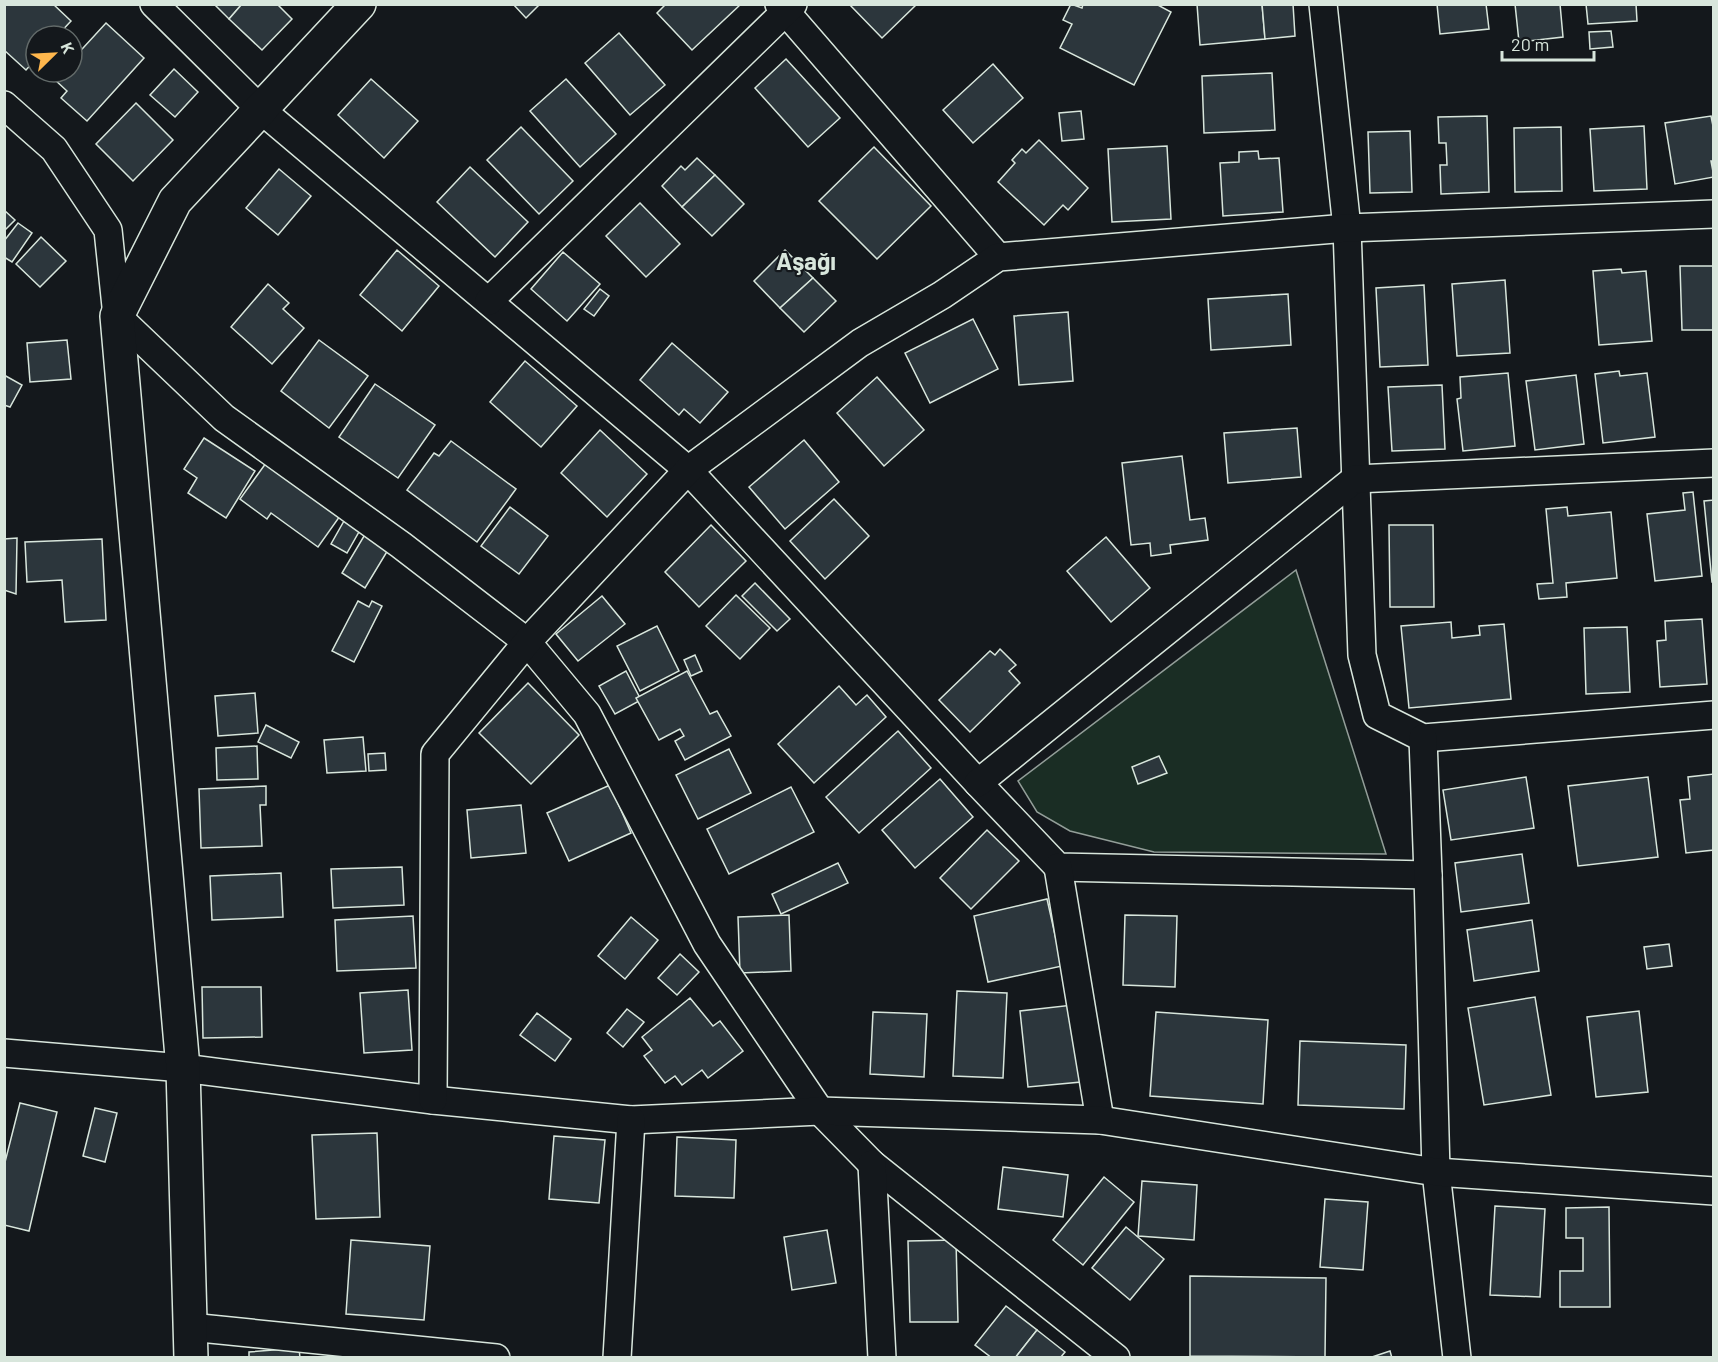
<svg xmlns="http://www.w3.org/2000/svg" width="1718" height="1362" font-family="Barlow,sans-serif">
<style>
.green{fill:#1a2d24;stroke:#939e99;stroke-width:1.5}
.building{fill:#2c363c;stroke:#d8e6dc;stroke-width:1.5}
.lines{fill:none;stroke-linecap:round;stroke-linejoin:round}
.street-casing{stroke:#d8e6dc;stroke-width:30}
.secondary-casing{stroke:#d8e6dc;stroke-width:36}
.street{stroke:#14181c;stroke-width:27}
.secondary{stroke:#14181c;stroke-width:33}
.labels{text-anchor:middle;stroke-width:4.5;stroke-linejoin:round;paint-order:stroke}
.district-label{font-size:24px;font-weight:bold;fill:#d8e6dc;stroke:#14181c}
</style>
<rect width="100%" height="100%" fill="#14181c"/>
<polygon class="green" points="1296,570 1386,854 1154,852 1070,831 1037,812 1018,781"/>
<g class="building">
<polygon points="4,4 53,4 71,21 57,36 36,36 36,59 26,70 4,50"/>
<polygon points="214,4 242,4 229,19"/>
<polygon points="242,4 277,4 292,19 262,50 229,19"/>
<polygon points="513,4 540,4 526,18"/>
<polygon points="666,4 741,4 692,50 657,13"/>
<polygon points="849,4 917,4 882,38"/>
<polygon points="1071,4 1082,8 1083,4 1156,4 1171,12 1134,85 1060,48 1072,24 1063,20"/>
<polygon points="1197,4 1262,4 1265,39 1200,45"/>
<polygon points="1262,4 1293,4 1295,36 1265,39"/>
<polygon points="1437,4 1486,4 1489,29 1440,34"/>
<polygon points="1515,4 1560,4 1563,37 1519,42"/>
<polygon points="1586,4 1636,4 1637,21 1588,24"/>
<polygon points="106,23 144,58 87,121 61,98 67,91 54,79 61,72 72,72 72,60"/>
<polygon points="1611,31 1613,47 1590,49 1589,32"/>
<polygon points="619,33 665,85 630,115 585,63"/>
<polygon points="786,59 840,118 808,147 755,88"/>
<polygon points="993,64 1023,98 973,143 943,110"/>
<polygon points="174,69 198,92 175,117 150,95"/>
<polygon points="1272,73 1275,130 1204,133 1202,76"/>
<polygon points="371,79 418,121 384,158 338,115"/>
<polygon points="566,79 616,134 580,167 530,111"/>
<polygon points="136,103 173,140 133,181 96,144"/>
<polygon points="1081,111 1084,139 1062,141 1059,113"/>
<polygon points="1487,116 1489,192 1441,194 1440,165 1447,165 1446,143 1439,143 1438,117"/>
<polygon points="1711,116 1714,131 1714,161 1711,161 1714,177 1675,184 1665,123"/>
<polygon points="1644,126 1647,189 1594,191 1590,129"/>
<polygon points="521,127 573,181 539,214 487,160"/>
<polygon points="1561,127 1562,191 1515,192 1514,128"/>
<polygon points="1410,131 1412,192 1370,193 1368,132"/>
<polygon points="1039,140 1088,188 1068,210 1063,205 1044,225 998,182 1015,163 1012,160 1022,149 1026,153"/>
<polygon points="1167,146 1171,219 1112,222 1108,149"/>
<polygon points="874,147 931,206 877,259 819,201"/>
<polygon points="1258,151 1259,159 1279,158 1283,212 1223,216 1220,163 1239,162 1239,152"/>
<polygon points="697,158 715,175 682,207 662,186 681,166 685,170"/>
<polygon points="470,167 528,222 495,257 437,202"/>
<polygon points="279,169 311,196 278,235 246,208"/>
<polygon points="715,175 744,204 712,236 682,207"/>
<polygon points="640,203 680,244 646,277 606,236"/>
<polygon points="4,210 15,220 4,231"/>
<polygon points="18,223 32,233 12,262 4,257 4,241"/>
<polygon points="41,237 66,261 40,287 16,264"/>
<polygon points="397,250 439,286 402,331 360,295"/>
<polygon points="785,250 813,278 780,308 754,281"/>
<polygon points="563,252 600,284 567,321 531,289"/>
<polygon points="1680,266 1714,266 1714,330 1682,330"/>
<polygon points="1621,269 1622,273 1646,271 1652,341 1599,345 1593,271"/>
<polygon points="813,278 836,301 804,332 780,308"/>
<polygon points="1505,280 1510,353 1457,356 1452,284"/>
<polygon points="268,284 289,303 283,309 304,328 272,364 231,327"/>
<polygon points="1424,285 1428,365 1380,367 1376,288"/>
<polygon points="600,289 609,296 594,316 584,309"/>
<polygon points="1288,294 1291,345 1211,350 1208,299"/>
<polygon points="1068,312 1073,381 1019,385 1014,316"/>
<polygon points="973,319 998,369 930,403 905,353"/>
<polygon points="67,340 71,379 30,382 27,343"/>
<polygon points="319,340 368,376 329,428 281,391"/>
<polygon points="672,343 728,392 700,423 684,409 679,415 640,380"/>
<polygon points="525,361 577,406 541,447 490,402"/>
<polygon points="1619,371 1620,376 1647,373 1655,437 1603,443 1595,374"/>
<polygon points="1508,373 1515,446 1463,451 1457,399 1461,398 1460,377"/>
<polygon points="4,375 22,385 10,407 4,405"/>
<polygon points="1576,375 1584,444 1535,450 1526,381"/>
<polygon points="877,377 924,430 884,466 837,413"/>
<polygon points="375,384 435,425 398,478 339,437"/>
<polygon points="1442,385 1445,449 1392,451 1388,387"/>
<polygon points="1297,428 1301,477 1228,483 1224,433"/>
<polygon points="600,430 647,474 607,517 561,473"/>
<polygon points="204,438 255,471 226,518 188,493 197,478 184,469"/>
<polygon points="804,440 839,482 785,529 749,487"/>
<polygon points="451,441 516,489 477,542 407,490 434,453 439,456"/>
<polygon points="1182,456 1190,520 1205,518 1208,540 1170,545 1171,553 1151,556 1150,543 1131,545 1122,463"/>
<polygon points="266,463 340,516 318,547 271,513 267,519 240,499"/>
<polygon points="1693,492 1702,576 1655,581 1647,514 1685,510 1683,493"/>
<polygon points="834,499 869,536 825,579 790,541"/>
<polygon points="1714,500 1714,582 1712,582 1704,501"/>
<polygon points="510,507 548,536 519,574 481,546"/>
<polygon points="1567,507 1568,516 1611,512 1617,578 1566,583 1567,597 1539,599 1537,584 1553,583 1546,509"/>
<polygon points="344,521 360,530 347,553 331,544"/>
<polygon points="711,525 746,561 699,607 665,572"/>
<polygon points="1389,525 1433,525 1434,607 1390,607"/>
<polygon points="367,531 391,545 365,588 342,573"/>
<polygon points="1106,537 1150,588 1111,622 1067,571"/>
<polygon points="17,538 16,594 4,590 4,539"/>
<polygon points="102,539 106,620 65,622 62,580 27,582 25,542"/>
<polygon points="755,583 790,619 777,631 742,596"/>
<polygon points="736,595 770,628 740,659 706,626"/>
<polygon points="602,596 625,624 578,661 556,634"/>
<polygon points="358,601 369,607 372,601 382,606 354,662 332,651"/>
<polygon points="1702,619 1707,684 1660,687 1657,641 1666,640 1665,621"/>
<polygon points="1451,622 1452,638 1480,635 1479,626 1504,624 1511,699 1409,708 1401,626"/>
<polygon points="657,626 679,671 640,691 617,646"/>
<polygon points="1627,627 1630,692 1586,694 1584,628"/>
<polygon points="1000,649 1016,665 1009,671 1020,683 970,732 939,700 990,651 995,655"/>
<polygon points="695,655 702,671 691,676 684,660"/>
<polygon points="626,671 641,700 615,714 599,686"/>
<polygon points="687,671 710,714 717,711 731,736 685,760 675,741 684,736 680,729 659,740 636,698"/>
<polygon points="528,683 579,735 531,784 479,733"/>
<polygon points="839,686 856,705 867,695 886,717 814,783 778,744"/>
<polygon points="255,693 258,733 218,736 215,696"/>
<polygon points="266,725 299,742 291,758 258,742"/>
<polygon points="898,731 931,768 859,833 826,797"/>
<polygon points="363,737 366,771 327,773 324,740"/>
<polygon points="257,746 258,779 217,780 216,748"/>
<polygon points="729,749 751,793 698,819 676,775"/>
<polygon points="385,753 386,770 369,771 368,754"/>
<polygon points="1159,756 1167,773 1138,784 1132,767"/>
<polygon points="1714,774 1714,850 1686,853 1680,800 1690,799 1688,777"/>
<polygon points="1526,777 1534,828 1451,840 1443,790"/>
<polygon points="1648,777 1658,857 1578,866 1568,786"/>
<polygon points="940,779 973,817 915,868 882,830"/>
<polygon points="610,785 631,833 569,861 547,813"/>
<polygon points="266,786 266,805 260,805 262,846 201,848 199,789"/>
<polygon points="791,787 814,832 729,874 707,829"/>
<polygon points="521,805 526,853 471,858 467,810"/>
<polygon points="987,830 1019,861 971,909 940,878"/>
<polygon points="1522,854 1529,903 1461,912 1455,863"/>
<polygon points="838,863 848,883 781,914 772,894"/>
<polygon points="402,867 404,905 333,908 331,869"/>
<polygon points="281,873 283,917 212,920 210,876"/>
<polygon points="1047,899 1062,966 988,982 974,916"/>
<polygon points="789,915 791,971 740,973 738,917"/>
<polygon points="1125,915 1177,916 1175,987 1123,985"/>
<polygon points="413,916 416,968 337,971 335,920"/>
<polygon points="631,917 658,940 625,979 598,956"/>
<polygon points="1532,920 1539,971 1474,981 1467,930"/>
<polygon points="1669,944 1672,966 1647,969 1644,947"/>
<polygon points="680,954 699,972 677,995 658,978"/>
<polygon points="202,987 261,987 262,1037 203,1038"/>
<polygon points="408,990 412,1050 364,1053 360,993"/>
<polygon points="957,991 1007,993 1003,1078 953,1076"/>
<polygon points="1535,997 1551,1095 1484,1105 1468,1008"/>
<polygon points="690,998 713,1026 720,1021 743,1051 708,1078 702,1070 682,1085 675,1076 665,1083 644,1056 652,1050 642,1037"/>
<polygon points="1073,1005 1081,1082 1028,1087 1020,1011"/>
<polygon points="627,1009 644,1022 623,1047 607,1033"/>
<polygon points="1639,1011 1648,1092 1596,1097 1587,1017"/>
<polygon points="873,1012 927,1014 924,1077 870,1074"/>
<polygon points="1156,1012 1268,1020 1263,1104 1150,1096"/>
<polygon points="537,1013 571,1039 555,1061 520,1035"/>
<polygon points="1300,1041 1406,1045 1404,1109 1298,1105"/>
<polygon points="20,1103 57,1112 29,1231 4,1225 4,1166"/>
<polygon points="95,1108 117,1113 105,1162 83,1156"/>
<polygon points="377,1133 380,1217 316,1219 312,1135"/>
<polygon points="554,1136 605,1140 599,1203 549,1199"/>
<polygon points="677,1137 736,1140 734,1198 675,1196"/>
<polygon points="1003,1167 1068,1175 1063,1217 998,1209"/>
<polygon points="1104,1177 1134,1202 1083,1265 1053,1240"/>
<polygon points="1142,1181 1197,1185 1194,1240 1138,1236"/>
<polygon points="1325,1199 1368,1202 1363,1270 1320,1267"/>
<polygon points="1495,1206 1545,1209 1540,1297 1490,1295"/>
<polygon points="1609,1207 1610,1307 1560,1307 1560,1271 1583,1271 1583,1238 1566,1238 1566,1208"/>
<polygon points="1126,1227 1164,1259 1130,1300 1092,1268"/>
<polygon points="827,1230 836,1283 792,1290 784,1237"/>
<polygon points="351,1240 430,1246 424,1320 346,1314"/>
<polygon points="956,1240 958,1322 910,1322 908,1241"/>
<polygon points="1190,1276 1326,1278 1325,1357 1190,1356"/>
<polygon points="1006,1306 1037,1330 1015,1358 992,1358 975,1345"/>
<polygon points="1037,1330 1065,1352 1060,1358 1015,1358"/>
<polygon points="299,1348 300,1358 249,1358 249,1352"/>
<polygon points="1390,1351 1392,1358 1369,1358"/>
</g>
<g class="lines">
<g class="street-casing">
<g id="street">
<polyline points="154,4 260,109 688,470 978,783 1058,867 1428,875"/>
<polyline points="779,4 998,257"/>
<polyline points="1323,4 1347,228 1362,655 1377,715 1423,738 1714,715"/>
<polyline points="4,105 54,149 108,230 117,316 224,418 401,545 527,642 587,714 707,944 820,1111 872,1164 1116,1358"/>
<polyline points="489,301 793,4"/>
<polyline points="1423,738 1428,875 1436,1172 1457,1358"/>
<polyline points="978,783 1355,479 1714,463"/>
<polyline points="1058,867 1100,1120"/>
<polyline points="4,1053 183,1068 433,1100 631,1120 820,1111 1100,1120 1436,1172 1714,1191"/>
<polyline points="433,1100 435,754 527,642 688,470 860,343 942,295 998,257 1347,228 1714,214"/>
<polyline points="872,1164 882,1358"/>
<polyline points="190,1327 496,1358"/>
<polyline points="617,1358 631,1120"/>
</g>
</g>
<g class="secondary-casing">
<polyline id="secondary" points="191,1358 183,1068 117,316 175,201 359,4"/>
</g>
<use href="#street" class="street"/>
<use href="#secondary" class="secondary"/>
</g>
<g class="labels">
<g class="district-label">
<text x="806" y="270">Aşağı</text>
</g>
</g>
<rect width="1718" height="1362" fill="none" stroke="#d8e6dc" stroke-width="12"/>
<g transform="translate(54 54) rotate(66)"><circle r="28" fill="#14181c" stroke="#626a69" stroke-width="1.5"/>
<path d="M0-4.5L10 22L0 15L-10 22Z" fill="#ffb74d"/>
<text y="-9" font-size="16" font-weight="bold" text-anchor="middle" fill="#d8e6dc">K</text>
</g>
<path d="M1502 51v9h92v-9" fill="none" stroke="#d8e6dc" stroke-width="3"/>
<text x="1511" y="51" font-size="18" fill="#d8e6dc" stroke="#14181c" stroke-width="4.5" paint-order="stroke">20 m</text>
</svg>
